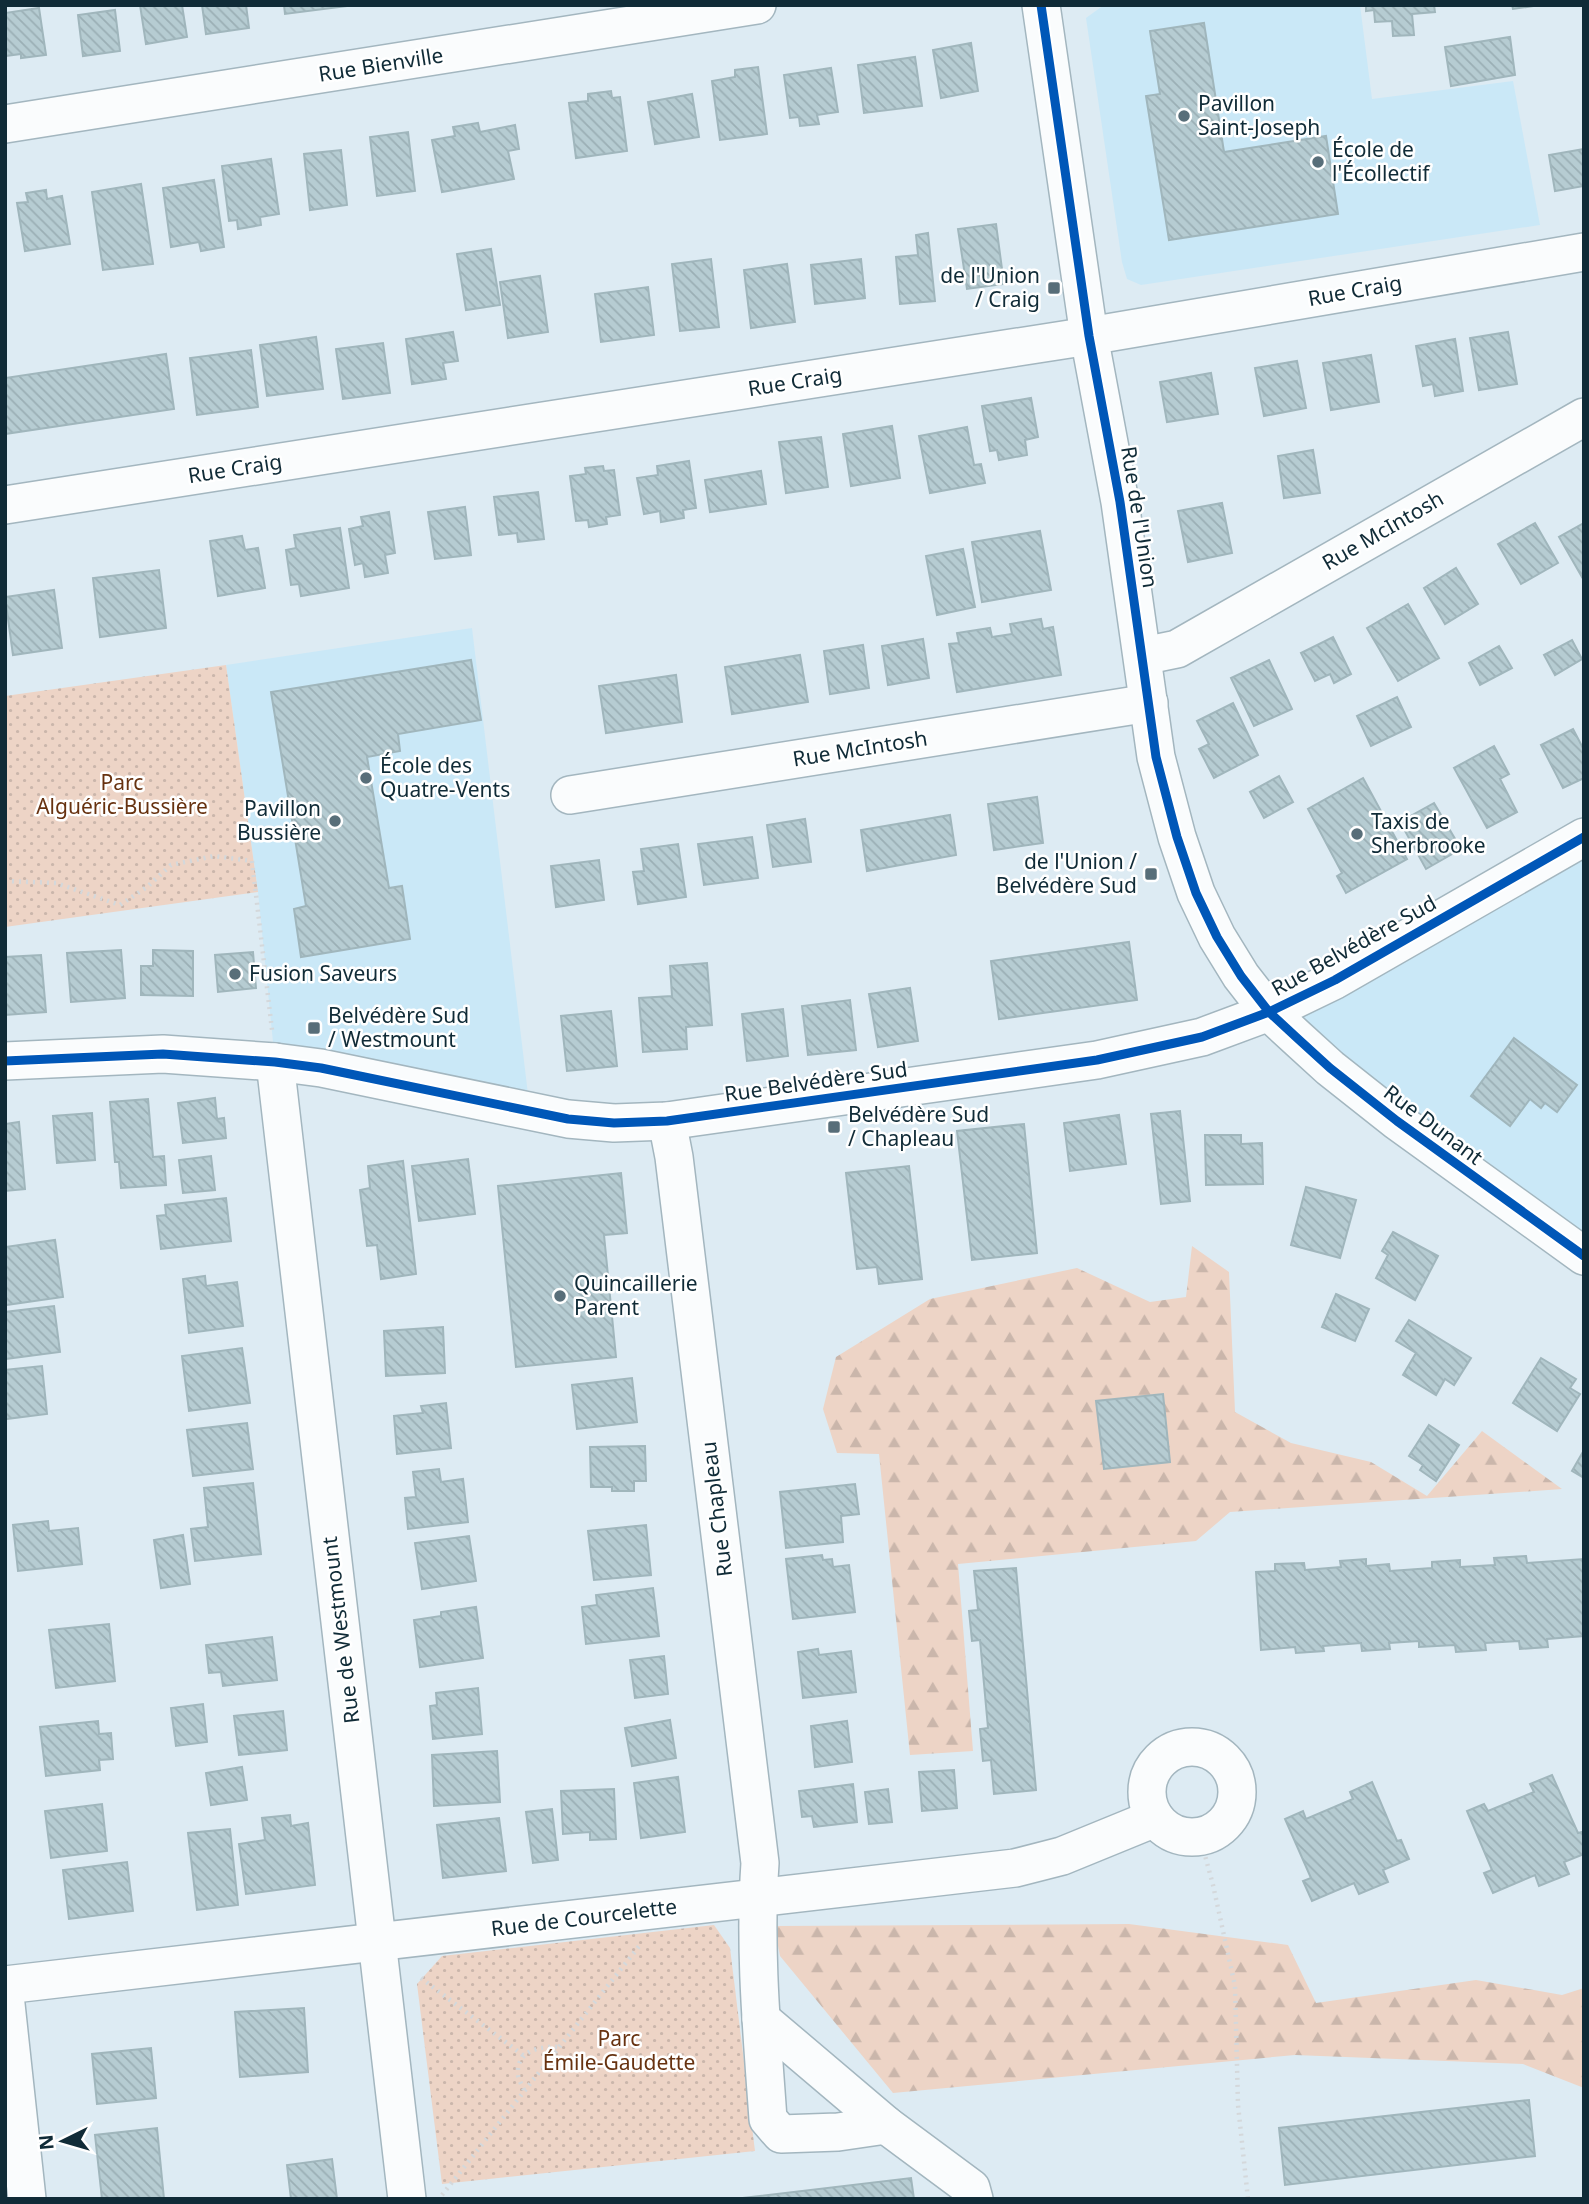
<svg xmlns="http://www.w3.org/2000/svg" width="1589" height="2204" font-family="'Noto Sans',sans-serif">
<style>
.built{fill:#cae8f7}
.grass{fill:url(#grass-dots)}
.forest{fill:url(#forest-firs)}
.building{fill:url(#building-back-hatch);stroke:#a0b6bc;stroke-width:2}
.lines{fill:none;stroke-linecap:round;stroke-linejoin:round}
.minor-casing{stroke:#a3b6bf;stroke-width:40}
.path{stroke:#d4d8db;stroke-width:4.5;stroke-dasharray:2 5;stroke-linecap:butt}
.minor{stroke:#fafcfd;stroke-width:37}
.cycleway-casing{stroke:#fff;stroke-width:13}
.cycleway{stroke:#0057b8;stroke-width:9}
.poi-dot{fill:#586e79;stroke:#fff;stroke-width:2.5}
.labels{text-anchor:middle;stroke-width:5;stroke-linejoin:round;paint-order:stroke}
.street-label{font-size:21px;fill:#102b37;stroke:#fff}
.poi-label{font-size:21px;fill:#102b37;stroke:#fff;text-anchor:start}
.park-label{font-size:21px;fill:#673210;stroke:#fff}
</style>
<defs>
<pattern id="grass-dots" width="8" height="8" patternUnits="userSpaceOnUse" patternTransform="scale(1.75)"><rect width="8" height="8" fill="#edd4c6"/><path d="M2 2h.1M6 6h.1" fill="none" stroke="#cab6ab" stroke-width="1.8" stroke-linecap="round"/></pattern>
<pattern id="forest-firs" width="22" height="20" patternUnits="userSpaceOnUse" patternTransform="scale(1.75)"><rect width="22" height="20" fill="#edd4c6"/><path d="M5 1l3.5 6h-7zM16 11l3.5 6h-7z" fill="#cab6ab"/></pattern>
<pattern id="building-back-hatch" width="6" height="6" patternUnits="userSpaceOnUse" patternTransform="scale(1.75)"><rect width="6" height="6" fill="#b6ccd2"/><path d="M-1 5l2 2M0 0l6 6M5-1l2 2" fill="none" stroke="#9bafb5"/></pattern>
</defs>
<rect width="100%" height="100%" fill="#ddebf3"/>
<g class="built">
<polygon points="1104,5 1360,5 1372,99 1513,81 1540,225 1141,285 1127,279 1122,262 1086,18"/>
<polygon points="472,628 530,1111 275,1062 258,892 226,665"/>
<polygon points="1584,837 1584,1256 1269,1012"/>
</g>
<g class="grass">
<polygon points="226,665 258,892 5,927 5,696"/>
<polygon points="714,1925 730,1948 755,2151 442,2184 417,1984 442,1956"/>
</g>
<g class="forest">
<polygon points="1192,1246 1229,1272 1235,1412 1291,1443 1371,1462 1427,1496 1482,1431 1562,1489 1230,1512 1196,1541 958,1564 973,1751 910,1755 879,1454 837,1453 823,1409 836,1357 930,1299 1077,1268 1150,1302 1186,1297"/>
<polygon points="1129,1924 1288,1945 1316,2003 1476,1980 1562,1995 1584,1988 1584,2088 1523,2064 1295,2055 893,2093 780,1956 774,1926"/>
</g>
<g class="building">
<polygon points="140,5 182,5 187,37 146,44"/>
<polygon points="202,5 246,5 249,28 206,34"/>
<polygon points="284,5 355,5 285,14"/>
<polygon points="1366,5 1434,5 1435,12 1412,14 1414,35 1393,36 1392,21 1375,22 1374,10 1366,11"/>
<polygon points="1512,5 1540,5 1513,9"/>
<polygon points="39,8 46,55 21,58 21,54 5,56 5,13"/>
<polygon points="115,10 120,51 83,56 78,15"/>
<polygon points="1204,23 1224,152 1326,136 1338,214 1169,240 1146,96 1160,94 1150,31"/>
<polygon points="1510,37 1515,75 1451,86 1445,47"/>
<polygon points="971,43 978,91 941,98 933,50"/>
<polygon points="915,57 922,106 864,113 858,65"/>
<polygon points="758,67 767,134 720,140 712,81 735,77 735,70"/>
<polygon points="831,68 838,112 817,115 819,124 800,126 799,117 790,118 784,75"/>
<polygon points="611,91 612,98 620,97 627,151 576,158 569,103 588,101 588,94"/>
<polygon points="692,94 699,137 655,144 648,102"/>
<polygon points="478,123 480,132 515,125 519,149 508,151 514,179 442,192 432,140 455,136 453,127"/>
<polygon points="408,132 415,191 377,196 370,137"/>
<polygon points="1584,149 1584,186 1555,191 1549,155"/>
<polygon points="341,150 347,205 310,210 304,154"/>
<polygon points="271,159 279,214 260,217 261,225 238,229 237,220 229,221 222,166"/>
<polygon points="214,180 224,247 201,251 199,242 171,247 163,188"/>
<polygon points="141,184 153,264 103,270 92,192"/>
<polygon points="46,190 47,199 62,196 70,244 25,251 17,203 28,202 26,193"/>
<polygon points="996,224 1004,284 967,289 958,229"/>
<polygon points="928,233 935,301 900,304 896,257 918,255 916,235"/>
<polygon points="491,249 500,305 466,310 457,254"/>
<polygon points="711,259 719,327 680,331 672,264"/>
<polygon points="861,259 865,298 815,304 811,265"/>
<polygon points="787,264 795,322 751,328 744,270"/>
<polygon points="540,276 548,332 508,338 500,282"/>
<polygon points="648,287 654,335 601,342 595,294"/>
<polygon points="453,332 458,361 443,363 446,379 412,384 406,339"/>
<polygon points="1508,332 1517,384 1479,390 1470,338"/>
<polygon points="316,337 323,389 267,396 260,345"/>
<polygon points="1455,339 1463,391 1435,396 1433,384 1423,386 1416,346"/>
<polygon points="383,343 390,393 343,399 336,349"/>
<polygon points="251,350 258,407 197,415 190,358"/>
<polygon points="166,354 174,409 5,434 5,378"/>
<polygon points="1371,355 1379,402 1331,410 1323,363"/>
<polygon points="1297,361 1306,408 1264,416 1255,368"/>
<polygon points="1211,373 1218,414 1167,422 1160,382"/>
<polygon points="1031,398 1038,437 1025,440 1027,455 999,460 997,450 990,451 982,406"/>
<polygon points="892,426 900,478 851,486 843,434"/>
<polygon points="967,427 974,465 981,464 985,483 930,493 919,436"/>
<polygon points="821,437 828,487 786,493 779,442"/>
<polygon points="1313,450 1320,493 1284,498 1278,456"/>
<polygon points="689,461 696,508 683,510 684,518 661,522 660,511 644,514 637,478 658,475 657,466"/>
<polygon points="603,466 604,471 614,470 620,515 606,517 607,524 589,527 588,520 576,521 570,476 586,474 585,468"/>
<polygon points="761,471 766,504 710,512 705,480"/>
<polygon points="538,492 544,539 518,542 517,533 499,535 494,497"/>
<polygon points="1222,503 1232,553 1188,562 1178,511"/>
<polygon points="465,507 471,555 435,559 428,512"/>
<polygon points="389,512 395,553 385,555 388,573 365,577 363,563 355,565 349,529 363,526 361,517"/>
<polygon points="1535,523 1558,563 1521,584 1498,544"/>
<polygon points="1584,523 1584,575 1582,577 1559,537"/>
<polygon points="340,528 349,588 301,596 299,584 291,585 286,550 296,548 294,535"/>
<polygon points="1040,531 1051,590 982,602 972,542"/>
<polygon points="242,536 245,550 258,548 265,588 218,596 210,541"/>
<polygon points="963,549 975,607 937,615 926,556"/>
<polygon points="1456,568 1478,604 1445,624 1424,588"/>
<polygon points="159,570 166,628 100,637 93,578"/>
<polygon points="54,590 62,648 13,655 5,597"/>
<polygon points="1408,604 1439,658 1398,681 1367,628"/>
<polygon points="1041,619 1043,629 1053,627 1061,675 957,692 949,644 959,643 957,633 990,628 992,637 1012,634 1010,624"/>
<polygon points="1333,637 1351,674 1334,683 1330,674 1315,681 1301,653"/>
<polygon points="923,639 929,678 888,685 882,646"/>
<polygon points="1572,640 1582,659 1555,675 1544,655"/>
<polygon points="863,645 869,688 830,694 824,651"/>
<polygon points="1499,646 1512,668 1480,685 1469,663"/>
<polygon points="800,655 808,702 732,714 725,667"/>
<polygon points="471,660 481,720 398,734 400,751 367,757 389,888 402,886 410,939 301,957 294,909 306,906 271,692"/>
<polygon points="1269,660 1292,709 1254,726 1231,678"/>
<polygon points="676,675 682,722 606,733 599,686"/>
<polygon points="1397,697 1411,727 1371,746 1357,716"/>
<polygon points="1233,703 1258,755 1214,778 1199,749 1209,744 1197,721"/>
<polygon points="1573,729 1584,750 1584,778 1563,788 1541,745"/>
<polygon points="1494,746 1509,774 1500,779 1517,812 1487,828 1454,768"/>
<polygon points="1279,776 1293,802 1264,818 1250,792"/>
<polygon points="1363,778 1407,859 1346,893 1337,876 1342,873 1308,809"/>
<polygon points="1037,797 1043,843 994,850 988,804"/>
<polygon points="1434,803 1461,849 1426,869 1400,822"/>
<polygon points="950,815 956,855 867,871 861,830"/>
<polygon points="805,819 811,862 773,867 767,825"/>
<polygon points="752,837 758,878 704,885 698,844"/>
<polygon points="678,844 686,897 638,904 633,872 644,871 641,849"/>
<polygon points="599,860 604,900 556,907 551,866"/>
<polygon points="1129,942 1137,1000 999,1019 991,961"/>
<polygon points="121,950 125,998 71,1002 67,953"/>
<polygon points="153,950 193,951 193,996 141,995 141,966 153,966"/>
<polygon points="253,952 256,988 218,992 215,955"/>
<polygon points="41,955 46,1012 5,1015 5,957"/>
<polygon points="707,963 712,1025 686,1027 687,1049 643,1052 639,998 672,996 670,966"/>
<polygon points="910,988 918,1041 878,1047 869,994"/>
<polygon points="850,1000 856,1050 808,1055 802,1006"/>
<polygon points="783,1009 788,1056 747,1061 742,1014"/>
<polygon points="611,1011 617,1066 567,1071 561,1016"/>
<polygon points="1514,1038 1577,1085 1557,1112 1545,1103 1541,1108 1530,1099 1510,1126 1471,1096"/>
<polygon points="215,1098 217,1119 224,1118 226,1138 183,1143 178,1103"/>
<polygon points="148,1099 153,1157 164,1156 166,1185 121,1188 119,1162 115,1162 110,1102"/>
<polygon points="1180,1111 1190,1201 1161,1204 1151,1114"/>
<polygon points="92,1113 95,1160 57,1163 53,1116"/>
<polygon points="1119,1115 1126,1164 1070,1171 1064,1123"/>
<polygon points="19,1122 25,1189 5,1191 5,1124"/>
<polygon points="1024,1124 1037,1253 972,1260 957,1131"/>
<polygon points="1205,1135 1241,1135 1241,1144 1262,1143 1263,1184 1206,1185"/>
<polygon points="211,1156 215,1190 183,1193 179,1160"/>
<polygon points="468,1159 475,1214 419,1221 412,1166"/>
<polygon points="403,1161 416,1274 381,1279 377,1245 367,1246 360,1190 370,1188 368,1166"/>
<polygon points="909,1166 922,1279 879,1284 877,1267 857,1269 846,1173"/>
<polygon points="621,1173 627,1233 604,1235 616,1357 516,1367 498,1186"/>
<polygon points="1306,1187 1356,1200 1340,1258 1291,1245"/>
<polygon points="226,1198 231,1241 161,1249 157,1216 166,1215 165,1205"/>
<polygon points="1393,1232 1438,1256 1415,1300 1376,1278 1388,1255 1382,1251"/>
<polygon points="55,1240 63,1297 6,1305 5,1247"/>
<polygon points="205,1276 206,1286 237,1282 243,1326 189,1333 183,1279"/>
<polygon points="1336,1294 1369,1309 1355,1341 1322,1327"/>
<polygon points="54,1306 60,1352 5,1359 5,1312"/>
<polygon points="1409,1320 1471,1358 1454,1385 1445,1379 1436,1395 1403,1375 1416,1353 1396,1341"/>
<polygon points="443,1327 445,1373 386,1376 384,1331"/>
<polygon points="242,1348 250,1403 189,1411 182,1356"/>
<polygon points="1541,1358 1576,1379 1570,1388 1580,1394 1557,1431 1513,1403"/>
<polygon points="42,1366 47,1414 6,1419 5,1370"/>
<polygon points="632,1378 637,1422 577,1429 572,1385"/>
<polygon points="1163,1394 1170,1462 1104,1469 1096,1401"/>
<polygon points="446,1403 451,1448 397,1454 394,1416 423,1413 421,1406"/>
<polygon points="247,1423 253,1469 193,1476 187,1430"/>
<polygon points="1429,1425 1459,1445 1436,1481 1420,1470 1423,1465 1409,1456"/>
<polygon points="645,1446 646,1481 634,1481 634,1491 612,1491 612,1487 591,1487 590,1447"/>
<polygon points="1584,1450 1584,1478 1572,1471"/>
<polygon points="439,1469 441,1482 463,1479 468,1522 408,1529 405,1498 416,1497 413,1472"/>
<polygon points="253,1483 261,1554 195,1561 191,1529 208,1527 204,1488"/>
<polygon points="855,1484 859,1514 841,1516 843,1542 786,1548 780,1492"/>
<polygon points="48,1521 49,1531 78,1528 82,1564 18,1571 13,1525"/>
<polygon points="646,1525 651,1575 594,1580 588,1531"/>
<polygon points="183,1535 190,1584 161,1588 154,1540"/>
<polygon points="469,1536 476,1581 422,1589 415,1543"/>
<polygon points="822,1555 823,1560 832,1559 833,1567 849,1565 855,1612 793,1619 786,1559"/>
<polygon points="1526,1556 1527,1563 1584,1559 1584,1636 1547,1639 1548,1647 1520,1649 1519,1641 1485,1643 1486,1650 1456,1652 1455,1645 1419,1647 1419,1641 1389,1643 1390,1649 1362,1651 1361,1643 1323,1646 1324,1651 1296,1653 1295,1647 1261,1650 1256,1572 1275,1571 1275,1564 1304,1563 1305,1570 1341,1567 1340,1561 1366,1559 1366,1566 1389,1564 1390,1571 1432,1568 1432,1562 1460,1560 1460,1567 1495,1565 1494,1558"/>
<polygon points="1016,1568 1036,1790 994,1794 991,1760 983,1761 980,1729 988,1728 980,1640 972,1641 969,1611 978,1610 974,1571"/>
<polygon points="653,1588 659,1636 586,1644 582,1607 597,1605 596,1595"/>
<polygon points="476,1607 483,1658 420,1667 414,1620 441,1616 441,1612"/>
<polygon points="109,1624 115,1681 56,1688 49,1630"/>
<polygon points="272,1637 277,1680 223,1686 221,1672 209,1673 206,1645"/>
<polygon points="818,1649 819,1655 851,1651 856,1692 803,1698 798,1652"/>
<polygon points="664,1656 668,1694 635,1698 630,1660"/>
<polygon points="478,1688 482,1734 433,1739 430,1706 437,1705 436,1693"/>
<polygon points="203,1704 207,1742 176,1746 171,1708"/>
<polygon points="283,1711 287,1750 239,1755 234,1716"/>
<polygon points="670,1720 676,1758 632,1766 625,1728"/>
<polygon points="98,1721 99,1734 111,1733 113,1759 99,1760 100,1770 46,1776 40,1727"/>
<polygon points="847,1721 852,1762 815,1767 811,1726"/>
<polygon points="497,1751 500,1802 434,1806 432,1755"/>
<polygon points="242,1767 247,1800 211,1805 206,1773"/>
<polygon points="954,1770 957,1808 922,1811 919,1772"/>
<polygon points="1552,1775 1578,1833 1582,1832 1584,1836 1584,1854 1564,1862 1569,1874 1539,1886 1535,1875 1493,1893 1484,1873 1492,1870 1467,1811 1484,1804 1488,1811 1534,1792 1530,1784"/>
<polygon points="678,1777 685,1832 641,1838 634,1783"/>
<polygon points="1372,1782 1397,1841 1401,1840 1409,1859 1383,1870 1388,1882 1359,1894 1354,1883 1312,1901 1303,1881 1311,1878 1285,1819 1303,1811 1306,1819 1353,1799 1350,1792"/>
<polygon points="853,1784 857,1822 814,1827 812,1816 802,1817 799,1791"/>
<polygon points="614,1789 616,1839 590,1840 590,1832 563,1834 561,1791"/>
<polygon points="888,1789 892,1822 869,1824 865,1792"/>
<polygon points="102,1804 107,1851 51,1858 45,1811"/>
<polygon points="552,1809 558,1860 533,1863 526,1812"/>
<polygon points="290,1815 291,1826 308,1823 315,1885 246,1894 239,1844 265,1840 262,1818"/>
<polygon points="499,1818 506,1871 443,1878 437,1825"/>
<polygon points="230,1829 238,1905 197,1910 188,1833"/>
<polygon points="127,1862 133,1911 69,1919 63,1870"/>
<polygon points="304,2008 308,2072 240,2077 235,2012"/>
<polygon points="151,2048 156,2098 97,2104 92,2054"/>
<polygon points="1529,2100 1535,2156 1285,2185 1279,2128"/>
<polygon points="157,2128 164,2199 102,2199 95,2135"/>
<polygon points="332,2159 337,2199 291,2199 287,2165"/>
<polygon points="911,2178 914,2199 734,2199"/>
</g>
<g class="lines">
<g class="minor-casing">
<g id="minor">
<polyline points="1041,5 1089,336 1120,502 1156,757 1177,837 1196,893 1217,937 1241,976 1269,1012 1296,1037 1330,1068 1397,1121 1584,1256"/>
<polyline points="5,124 757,5"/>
<polyline points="5,505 1089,336 1584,252"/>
<polyline points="1143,656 1177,649 1584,417"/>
<polyline points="570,795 1149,703"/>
<polyline points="5,1061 163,1054 275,1062 321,1068 568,1119 614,1123 667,1121 1097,1060 1202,1037 1269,1012 1335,980 1584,837"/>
<polyline points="275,1062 407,2199"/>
<path d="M667,1121l7,36 86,706c-6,85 2,171 8,256l13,15 57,-2 48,-7"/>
<circle cx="1192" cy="1792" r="45"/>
<polyline points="5,1985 1015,1868 1062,1856 1155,1818"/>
<polyline points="5,1995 27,2199"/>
<polyline points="761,2019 886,2125 971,2188 974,2199"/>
</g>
</g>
<g class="path">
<polyline points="5,881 56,883 120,905 147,887 171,865 214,856 252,861 272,1030"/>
<polyline points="1200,1837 1213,1885 1235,1986 1238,2105 1248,2199"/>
<polyline points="421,1978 524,2056"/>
<path d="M524,2090c-2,-5 -6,-11 -6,-16 -2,-24 23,-28 41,-27"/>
<polyline points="442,2195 640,1945"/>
</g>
<use href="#minor" class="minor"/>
<g class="cycleway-casing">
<g id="cycleway">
<polyline points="1041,5 1089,336 1120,502 1156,757 1177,837 1196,893 1217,937 1241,976 1269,1012 1296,1037 1330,1068 1397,1121 1584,1256"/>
<polyline points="5,1061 163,1054 275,1062 321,1068 568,1119 614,1123 667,1121 1097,1060 1202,1037 1269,1012 1335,980 1584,837"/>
</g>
</g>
<use href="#cycleway" class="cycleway"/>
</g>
<g class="poi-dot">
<circle cx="1184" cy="116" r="7"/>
<circle cx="1318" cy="162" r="7"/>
<rect x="1047" y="281" width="14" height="14" rx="3.5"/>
<circle cx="366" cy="778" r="7"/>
<circle cx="335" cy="821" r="7"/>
<circle cx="1357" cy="834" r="7"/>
<rect x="1144" y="867" width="14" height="14" rx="3.5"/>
<circle cx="235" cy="974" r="7"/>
<rect x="307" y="1021" width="14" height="14" rx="3.5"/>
<rect x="827" y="1120" width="14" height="14" rx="3.5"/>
<circle cx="560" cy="1296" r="7"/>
</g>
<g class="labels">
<g class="street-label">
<text transform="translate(381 65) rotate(-9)" y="7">Rue Bienville</text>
<text transform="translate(1355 291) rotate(-10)" y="7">Rue Craig</text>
<text transform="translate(795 382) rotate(-9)" y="7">Rue Craig</text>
<text transform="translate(235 469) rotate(-9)" y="7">Rue Craig</text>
<text transform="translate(1139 517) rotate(81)" y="7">Rue de l'Union</text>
<text transform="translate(1383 531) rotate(-30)" y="7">Rue McIntosh</text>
<text transform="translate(860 749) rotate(-9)" y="7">Rue McIntosh</text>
<text transform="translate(1354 946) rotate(-29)" y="7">Rue Belvédère Sud</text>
<text transform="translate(816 1082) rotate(-8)" y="7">Rue Belvédère Sud</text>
<text transform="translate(1433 1125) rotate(37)" y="7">Rue Dunant</text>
<text transform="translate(717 1509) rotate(-97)" y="7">Rue Chapleau</text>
<text transform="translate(341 1630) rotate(-97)" y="7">Rue de Westmount</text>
<text transform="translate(584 1918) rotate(-7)" y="7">Rue de Courcelette</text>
</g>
<g class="poi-label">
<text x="1198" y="111">Pavillon<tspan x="1198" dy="24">Saint-Joseph</tspan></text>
<text x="1332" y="157">École de<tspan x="1332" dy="24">l'Écollectif</tspan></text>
<text x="1040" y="283" text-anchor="end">de l'Union<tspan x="1040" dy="24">/ Craig</tspan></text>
<text x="380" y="773">École des<tspan x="380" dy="24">Quatre-Vents</tspan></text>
<text x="321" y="816" text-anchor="end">Pavillon<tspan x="321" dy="24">Bussière</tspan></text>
<text x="1371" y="829">Taxis de<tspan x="1371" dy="24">Sherbrooke</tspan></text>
<text x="1137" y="869" text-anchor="end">de l'Union /<tspan x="1137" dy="24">Belvédère Sud</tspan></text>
<text x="249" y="981">Fusion Saveurs</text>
<text x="328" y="1023">Belvédère Sud<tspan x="328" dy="24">/ Westmount</tspan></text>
<text x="848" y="1122">Belvédère Sud<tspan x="848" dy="24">/ Chapleau</tspan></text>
<text x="574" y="1291">Quincaillerie<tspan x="574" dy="24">Parent</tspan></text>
</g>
<g class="park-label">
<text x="122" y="790">Parc<tspan x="122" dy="24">Alguéric-Bussière</tspan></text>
<text x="619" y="2046">Parc<tspan x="619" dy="24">Émile-Gaudette</tspan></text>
</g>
</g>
<rect width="1589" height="2204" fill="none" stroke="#102b37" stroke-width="14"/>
<g transform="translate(63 2141) rotate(265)" stroke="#ffffff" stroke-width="5" paint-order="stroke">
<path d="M0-5L12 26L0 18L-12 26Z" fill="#102b37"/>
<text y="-10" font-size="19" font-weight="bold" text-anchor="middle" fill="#102b37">N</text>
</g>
</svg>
